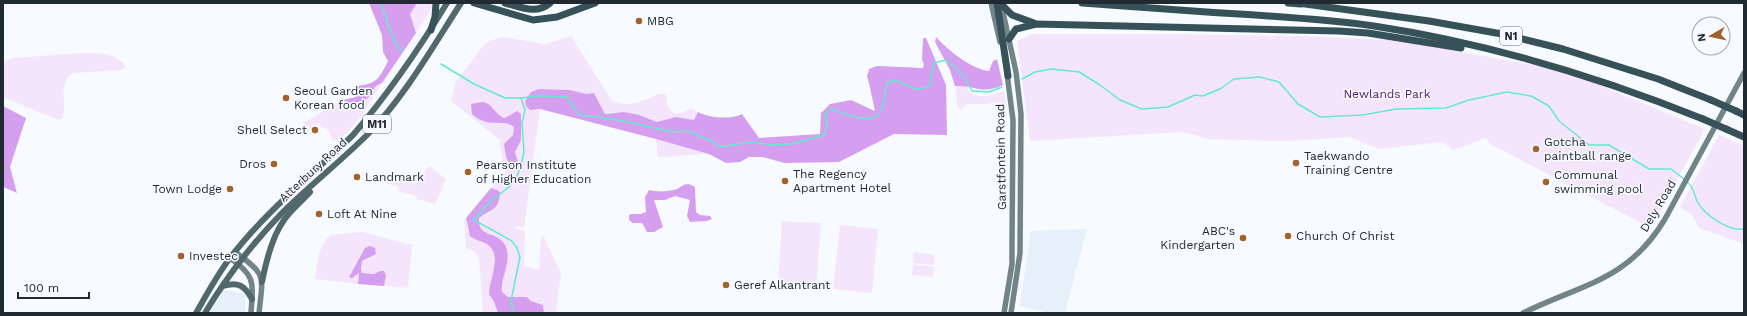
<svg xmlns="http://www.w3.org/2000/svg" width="1747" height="316" font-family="'Work Sans',sans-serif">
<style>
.built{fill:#e5f0fa}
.green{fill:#f4e5fc;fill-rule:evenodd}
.forest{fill:#d59eef}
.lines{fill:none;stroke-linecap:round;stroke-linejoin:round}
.stream{stroke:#61ebce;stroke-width:1.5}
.secondary{stroke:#718488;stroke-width:5.5}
.primary{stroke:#51696d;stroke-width:6}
.highway{stroke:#365157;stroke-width:7}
.highway-bridge{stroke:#365157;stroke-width:7}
.poi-dot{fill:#a2622c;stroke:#f7fbff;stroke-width:1.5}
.labels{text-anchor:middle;stroke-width:3;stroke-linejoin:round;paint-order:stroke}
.shield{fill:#f7fbff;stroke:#62696f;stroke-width:1}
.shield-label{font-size:11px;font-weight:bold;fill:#222a31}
.poi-label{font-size:12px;fill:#222a31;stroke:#f7fbff;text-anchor:start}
.park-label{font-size:12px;fill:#5a1474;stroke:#f7fbff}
.street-label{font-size:12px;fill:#222a31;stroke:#f7fbff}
</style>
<rect width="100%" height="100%" fill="#f7fbff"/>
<g class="built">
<polygon points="1087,229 1065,313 1049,313 1020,306 1031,231"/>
<polygon points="224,290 245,294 245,313 210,313"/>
</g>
<g class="green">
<polygon points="417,3 432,3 431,10 416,33 410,14"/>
<polygon points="1032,34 1170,34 1301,36 1395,40 1563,70 1705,129 1654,222 1645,225 1492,145 1486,138 1453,150 1443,142 1379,149 1350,137 1283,141 1210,139 1182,132 1030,141 1017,41"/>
<path d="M571,36l41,65c11,6 27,2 38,-3 5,-2 9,-6 15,-4 3,4 1,7 3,12 5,12 15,7 23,2l7,4 -3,8 -4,1 -5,-3 -29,4 -18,-7 -26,-3 -8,2c-4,-7 -6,-15 -11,-21l-8,1 -16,-4 -31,-1 -3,21 4,-1 -16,119 -8,-2 -1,2 10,3 -1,35 15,4 2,-34 3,1 17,36 -5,40h-12l-1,-8 -12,-4 -4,-4h-19l-6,-5 5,-38 -9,-15 -17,-9 -3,-6 1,-6 12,-6 3,-24h-3l14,-16 -6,-33 -48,-38 4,-18 28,-37 6,-5 14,-4 42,7zM492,106l7,9 7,3 11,-7 5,6 -2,12 1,11 -6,12 3,10 -12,-5 -2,-13 9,-9 1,-8 -4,-3 -10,-1z"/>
<path d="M80,53c16,0 36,-2 46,14l-5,3 -48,3c-17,11 -4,30 -11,46l-4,1 -55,-23v-33l2,-3 8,-3z"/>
<path d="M382,83c-11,16 -31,54 -49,58l-5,-11 -10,-6 -2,3 -3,-2 -2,3 -8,-5 40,-23 4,3 22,-7 4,-8z"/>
<path d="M955,86h11c5,16 27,9 38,5l3,15 -12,-4 -8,2h-20l-6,6 -3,-2z"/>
<polygon points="1719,135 1744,146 1744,244 1699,228 1692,215 1680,207"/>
<polygon points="656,139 709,154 658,157"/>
<polygon points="429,166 446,179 435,204 417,199 417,196 398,191 399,188 395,185 393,186 388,183 399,173 414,185"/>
<polygon points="466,218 468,232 473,238 488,244 493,252 494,269 489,293 498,313 483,313 479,258 474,251 466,248 464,220"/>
<polygon points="782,221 821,223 816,288 778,285"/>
<polygon points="840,225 878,229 872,293 833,289"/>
<path d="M362,232l50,13 -4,43 -24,-2 2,-10 -6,-5 -6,3 -12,-1 -1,-3 1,-9 7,-2 1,-13 -5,2 -16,28 10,-3 -1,11 -43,-5c3,-18 2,-30 15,-44z"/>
<polygon points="914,252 935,255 934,265 913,263"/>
<polygon points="913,264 934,267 933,277 912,275"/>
</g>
<g class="forest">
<path d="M369,3h48l-7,11 6,19 -34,50c-9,3 -8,7 -13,14 -5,5 -16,6 -22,6l-4,-3 13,-3v-11c21,-2 23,-7 32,-25l-5,-9 -1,-17z"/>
<path d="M936,37c13,14 35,32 53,34l4,-10 4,-2 6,26c-22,10 -27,0 -48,1l-5,-16 -15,-28z"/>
<path d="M923,38h3l20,47 1,50 -53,-1 -55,28 -55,1 -21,-6h-14l-9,5 -14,1 -17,-9 -53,-15 -116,-30 -10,1 -4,-4 -1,-5 6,-9 8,-3 31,1 16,4 8,-1 11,21 19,-2 15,3 18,7 19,-5 18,3 4,-8c11,6 32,8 44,2l17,24 61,-4 1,-21 9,-9 21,-4 24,11 -6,-28 -2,-6 2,-8 8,-3 46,2 1,-4 -2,-4z"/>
<path d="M482,102c11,1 13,13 23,16l12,-7 4,3v26l-6,12 3,10 -1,5h-6l-5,-10 -2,-13 9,-9 1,-8c-6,-6 -20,-3 -28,-5 -6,-2 -10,-4 -14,-8l-1,-10z"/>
<polygon points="3,106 26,118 10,167 17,193 3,187"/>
<path d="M689,184l6,3 1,25 4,3 10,1 2,3 -5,2 -17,1 -3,-6 3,-16 -15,-4 -10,4h-11l9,27 -9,5h-7l-5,-9h-9l-4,-3v-5l2,-1h10l5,-2 -1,-15 4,-7c8,2 19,2 28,-1 4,-2 6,-5 12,-5z"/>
<path d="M491,188l6,2 3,2c-1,19 -9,17 -21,26 -2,18 15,14 24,24 12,15 -3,35 -1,50l6,5h19l4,4 12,4 1,8h-46l-4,-11 -5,-8c0,-14 14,-39 -2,-50 -6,-3 -12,-4 -17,-8l-4,-18z"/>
<polygon points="370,246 375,248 376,254 362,261 361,270 362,273 374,274 380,271 384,271 386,276 384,286 358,284 359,273 352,278 349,277 365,248"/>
</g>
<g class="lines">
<g class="stream">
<path d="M381,3c6,17 9,33 20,48"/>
<polyline points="441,64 474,84 505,98 521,98 525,110 522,123 524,152 520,169 516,178 509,187 491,201 474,220 512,241 517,248 520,257 511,301 513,313"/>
<polyline points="1022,79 1035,72 1051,69 1079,72 1100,85 1120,100 1142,109 1168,107 1195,95 1203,96 1220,89 1234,79 1260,77 1279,82 1298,104 1320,117 1363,115 1396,109 1446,108 1469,100 1507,92 1531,96 1549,106 1559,121 1589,145 1609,145 1649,169 1671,169 1684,179"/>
<path d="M521,98l16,-2 30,1 12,18 35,4 59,13 14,-1 25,10 7,6 32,-5 21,3 20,-1 32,-9 3,-9 -2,-11 6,-6c13,4 41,18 50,2 4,-9 4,-20 6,-28l7,-3 22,9 13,-2 5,-24 12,-3c12,8 20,18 26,31l17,1 13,-5"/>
<path d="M1687,182c7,5 7,12 10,19 8,15 31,30 47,28"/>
</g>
<g class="secondary">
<polyline points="991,3 1000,42"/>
<polyline points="1001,3 1016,72 1021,114 1020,253 1011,313"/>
<path d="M235,252c32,23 28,23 24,61"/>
<path d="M230,258c26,18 23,25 21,55"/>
<polyline points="1004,313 1012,264 1012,244 1013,120 1007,74"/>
<path d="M1523,313c59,-29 105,-32 142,-94l79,-146"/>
</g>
<g class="primary">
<path d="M262,282c4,-21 10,-45 22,-62 7,-10 18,-19 26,-28"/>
<path d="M223,286c15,-5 22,0 29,13"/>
<path d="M196,313c11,-19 21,-38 34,-55 35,-46 82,-83 123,-123 35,-41 66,-86 94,-132"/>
<path d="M205,313c21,-35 47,-69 76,-99 28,-28 59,-52 87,-80 37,-38 64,-86 93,-131"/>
</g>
<g class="highway">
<polyline points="474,3 533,20 557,17 595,3"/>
<path d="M505,3c16,4 31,12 45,0"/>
<polyline points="997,3 1008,76"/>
<polyline points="1000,3 1012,15 1034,23"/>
<path d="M1082,3c46,3 93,7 140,10 51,3 102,6 152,13 112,17 225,51 329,93"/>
<polyline points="1288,3 1301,4"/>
<polyline points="1298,3 1429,21 1502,34 1563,49 1658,79 1711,100"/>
<polyline points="431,30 435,17 436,3"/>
<polyline points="1009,39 1016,29 1036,24 1339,31 1368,33 1461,48"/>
<polyline points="1736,111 1744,115"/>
<polyline points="1726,129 1744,137"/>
</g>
<g class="highway-bridge">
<polyline points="1711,100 1736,111"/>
<polyline points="1703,119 1726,129"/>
</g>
</g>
<g class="poi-dot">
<circle cx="639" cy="21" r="4"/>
<circle cx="286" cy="98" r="4"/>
<circle cx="315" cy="130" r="4"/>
<circle cx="1536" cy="149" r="4"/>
<circle cx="1296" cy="163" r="4"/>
<circle cx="274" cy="164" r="4"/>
<circle cx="468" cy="172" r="4"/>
<circle cx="357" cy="177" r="4"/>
<circle cx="785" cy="181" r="4"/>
<circle cx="1546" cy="182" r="4"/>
<circle cx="230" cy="189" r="4"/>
<circle cx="319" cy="214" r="4"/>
<circle cx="1288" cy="236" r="4"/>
<circle cx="1243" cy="238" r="4"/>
<circle cx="181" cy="256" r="4"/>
<circle cx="726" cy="285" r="4"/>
</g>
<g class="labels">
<g class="shield">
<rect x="1500" y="27" width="22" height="18" rx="3"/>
<rect x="363" y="115" width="28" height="18" rx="3"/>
</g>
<g class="shield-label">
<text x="1511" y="40">N1</text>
<text x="377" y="128">M11</text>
</g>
<g class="poi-label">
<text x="647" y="25">MBG</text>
<text x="294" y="95">Seoul Garden<tspan x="294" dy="14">Korean food</tspan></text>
<text x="307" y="134" text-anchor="end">Shell Select</text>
<text x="1544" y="146">Gotcha<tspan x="1544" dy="14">paintball range</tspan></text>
<text x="1304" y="160">Taekwando<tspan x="1304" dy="14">Training Centre</tspan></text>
<text x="266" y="168" text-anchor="end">Dros</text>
<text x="476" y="169">Pearson Institute<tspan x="476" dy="14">of Higher Education</tspan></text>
<text x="793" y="178">The Regency<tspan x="793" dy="14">Apartment Hotel</tspan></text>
<text x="1554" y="179">Communal<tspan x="1554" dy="14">swimming pool</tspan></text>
<text x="365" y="181">Landmark</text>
<text x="222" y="193" text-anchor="end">Town Lodge</text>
<text x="327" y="218">Loft At Nine</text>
<text x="1235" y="235" text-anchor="end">ABC's<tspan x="1235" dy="14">Kindergarten</tspan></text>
<text x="1296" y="240">Church Of Christ</text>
<text x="189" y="260">Investec</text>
<text x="734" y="289">Geref Alkantrant</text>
</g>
<g class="park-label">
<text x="1387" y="98">Newlands Park</text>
</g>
<g class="street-label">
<text transform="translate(1001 157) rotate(-91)" y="4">Garstfontein Road</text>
<text transform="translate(313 170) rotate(-43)" y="4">Atterbury Road</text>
<text transform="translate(1658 206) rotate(-59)" y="4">Dely Road</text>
</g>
</g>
<rect width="1747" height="316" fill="none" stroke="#222a31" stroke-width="8"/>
<g transform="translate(1711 36) rotate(261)"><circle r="19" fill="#f7fbff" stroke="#a2a7ad"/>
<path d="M0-3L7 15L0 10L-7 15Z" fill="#a2622c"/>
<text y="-6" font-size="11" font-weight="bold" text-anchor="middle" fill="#222a31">N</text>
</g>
<path d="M18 292v6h71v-6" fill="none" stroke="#222a31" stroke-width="2"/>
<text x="24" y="292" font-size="12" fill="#222a31" stroke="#f7fbff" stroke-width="3" paint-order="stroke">100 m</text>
</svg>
